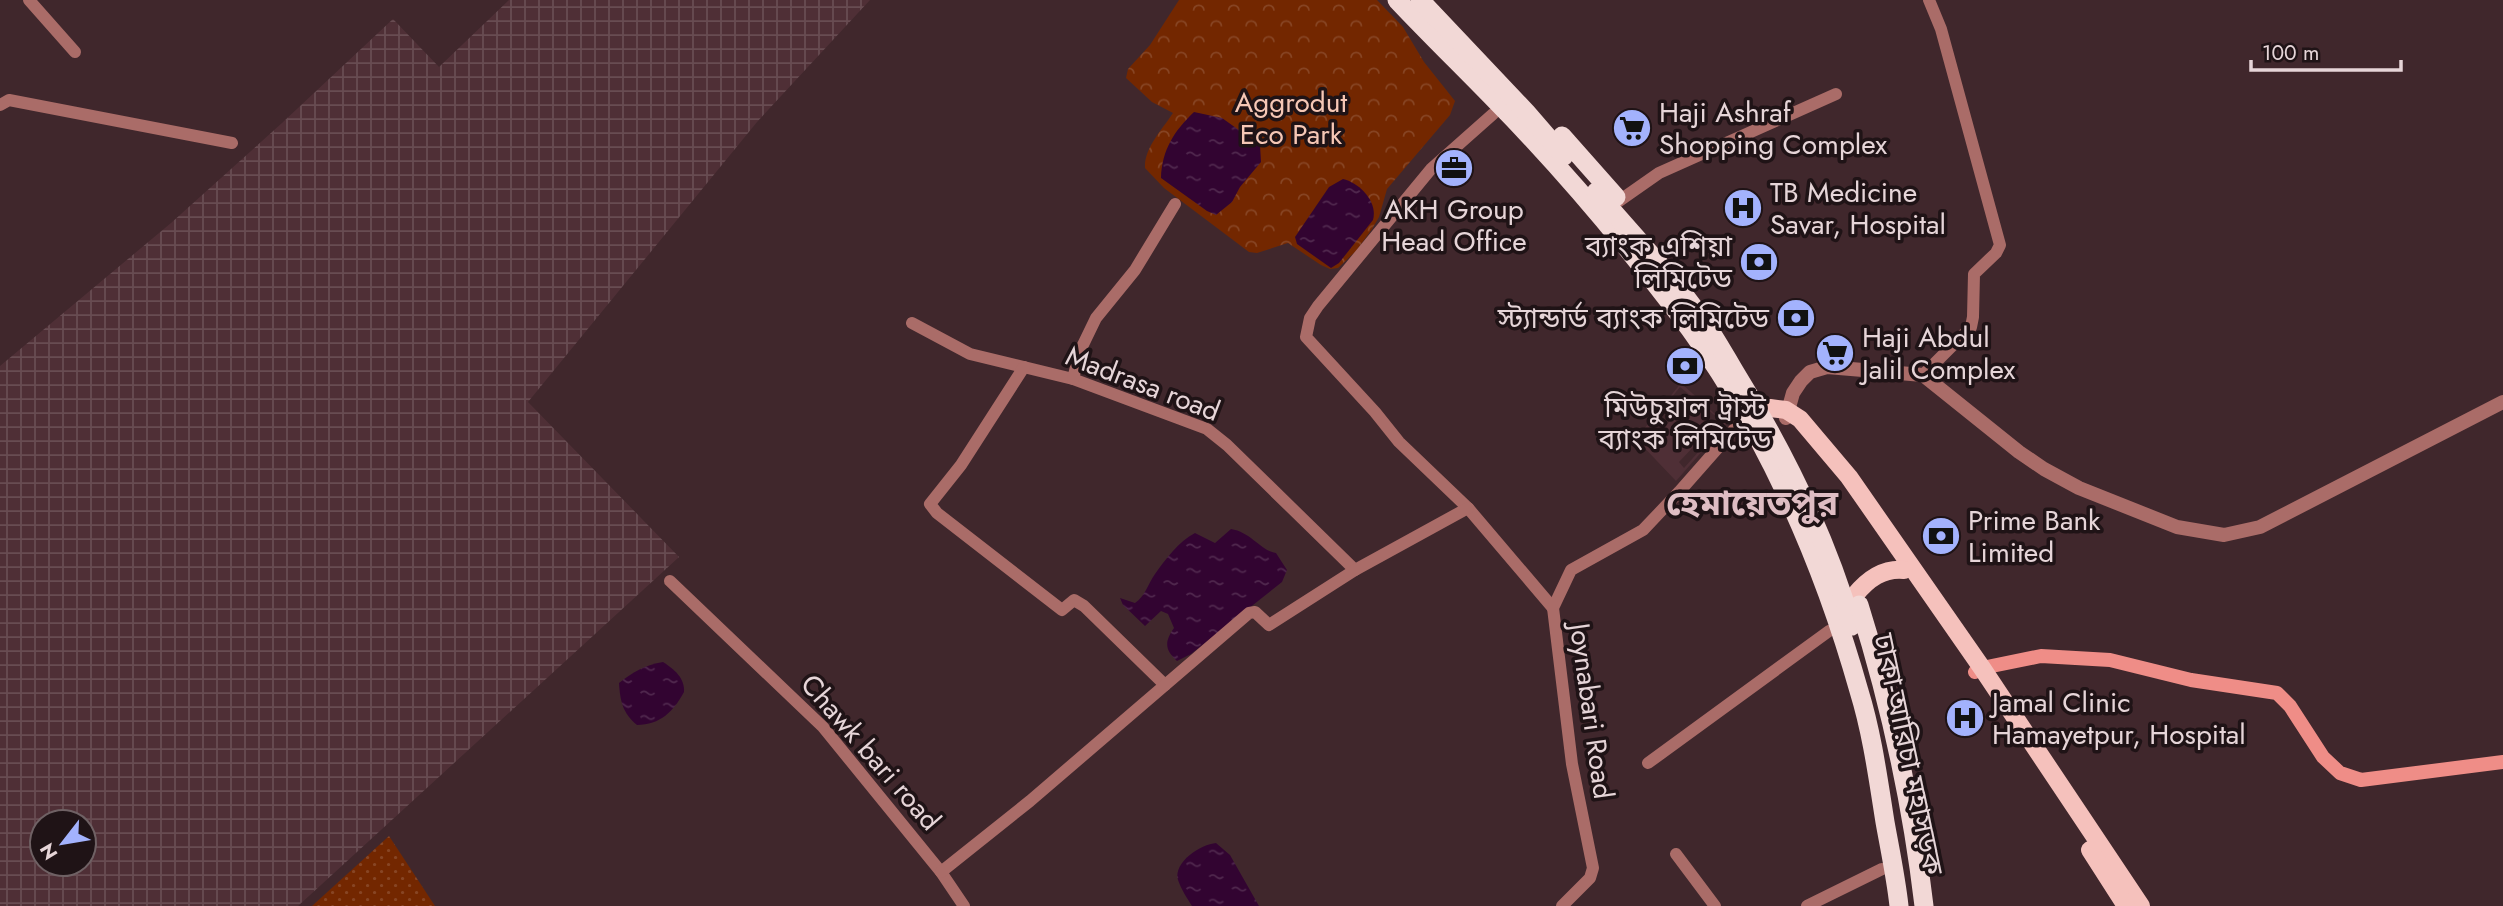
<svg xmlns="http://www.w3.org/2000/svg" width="2503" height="906" font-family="Jost,'Noto Sans Bengali',sans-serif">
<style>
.built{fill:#4f2f36;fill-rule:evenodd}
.industrial{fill:url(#industrial-grid);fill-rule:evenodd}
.grass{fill:url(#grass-dots)}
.park{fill:url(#park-crowns)}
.water{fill:url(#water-ripples)}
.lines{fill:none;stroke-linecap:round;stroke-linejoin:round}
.minor{stroke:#aa6c68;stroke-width:12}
.tertiary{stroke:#aa6c68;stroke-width:14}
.secondary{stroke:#ef8d87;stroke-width:14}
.primary{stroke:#f5c1bc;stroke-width:18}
.trunk{stroke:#f2d8d6;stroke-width:19}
.labels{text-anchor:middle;stroke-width:7;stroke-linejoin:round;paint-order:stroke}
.park-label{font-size:28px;fill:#f6c7b5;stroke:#1f1316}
.poi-label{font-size:28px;fill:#e6d5d8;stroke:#1f1316;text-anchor:start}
.street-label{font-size:28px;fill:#e6d5d8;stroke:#1f1316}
.district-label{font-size:35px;font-weight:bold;fill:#debdc3;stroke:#1f1316}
</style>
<defs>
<pattern id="industrial-grid" width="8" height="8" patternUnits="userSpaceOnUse" patternTransform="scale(1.75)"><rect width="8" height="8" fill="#4f2f36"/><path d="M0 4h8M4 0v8" fill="none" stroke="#684c52"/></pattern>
<pattern id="grass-dots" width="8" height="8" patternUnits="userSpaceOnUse" patternTransform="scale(1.75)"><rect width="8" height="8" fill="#732700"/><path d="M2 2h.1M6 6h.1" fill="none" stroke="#874524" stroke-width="1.8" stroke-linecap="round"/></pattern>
<pattern id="park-crowns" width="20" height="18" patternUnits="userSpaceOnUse" patternTransform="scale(1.75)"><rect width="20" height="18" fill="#732700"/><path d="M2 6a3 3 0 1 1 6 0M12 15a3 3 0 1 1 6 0" fill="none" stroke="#874524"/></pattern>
<pattern id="water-ripples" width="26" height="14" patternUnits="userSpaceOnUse" patternTransform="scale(1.75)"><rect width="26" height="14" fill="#320431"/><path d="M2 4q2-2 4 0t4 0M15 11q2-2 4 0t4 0" fill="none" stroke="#50284e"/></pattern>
</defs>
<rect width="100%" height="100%" fill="#40272c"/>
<path class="built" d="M1681,383l45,41 -50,57 -40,-42zM1680,387l44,36 -18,22 -7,-6 14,-16 -27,-24 -23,31 -11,-8zM1651,425l9,7 -11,14 -8,-8zM1696,444l5,5 -17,19 -5,-6z"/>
<path class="industrial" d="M509,0h361l-113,122 -229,280 151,155 -381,349h-298v-540l171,-143 111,-100 111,-104 46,48zM42,822h42v42h-42z"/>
<polygon class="grass" points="389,836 435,906 312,906"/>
<path class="park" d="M1179,0h198l26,27 21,35 31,39 -5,14 -63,74 -8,28 -7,12 -16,22 -18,17 -8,1 -9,-4 -33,-22 -31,10 -8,-1 -85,-64 -19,-20c-1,-20 17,-38 28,-55l-21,-11 -26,-24 2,-9 22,-24z"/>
<g class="water">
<path d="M1194,112l28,6 38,27 1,17 -21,25 -8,15 -16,13 -9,-4 -46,-33c1,-28 13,-47 33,-66z"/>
<path d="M1343,179c17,4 35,23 30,41l-34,43 -8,5 -34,-24 -2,-7 34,-50z"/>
<path d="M1231,529c20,3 30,22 45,24l11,17 -5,12 -91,72 -14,7c-12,-11 -13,-19 -3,-33l-6,-14 -7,-3 -16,15 -22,-21 -3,-7 15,5c10,-7 13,-19 20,-29 10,-14 24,-33 40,-41l20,10z"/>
<path d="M663,662c11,7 22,16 21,30 -10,19 -24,33 -47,33 -14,-11 -17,-24 -18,-42 14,-11 26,-18 44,-21z"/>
<path d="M1216,843l14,12 29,51h-67c-5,-8 -11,-17 -14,-26 -5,-18 23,-36 38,-37z"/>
</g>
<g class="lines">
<g class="minor">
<polyline points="29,0 75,52"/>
<polyline points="0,105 9,100 232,143"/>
<polyline points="1493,114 1431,169 1318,306 1310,318 1306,337 1375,412 1399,442 1468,508 1553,608"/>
<polyline points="1619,201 1659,173 1836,94"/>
<polyline points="912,323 970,354 1073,379 1207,429 1227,445 1355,570"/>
<polyline points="1024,367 961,465 930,504 937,513 1062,610 1074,600 1084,606 1165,685"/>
<polyline points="1923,375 1971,327 1973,317 1974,274 1996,253 2000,245 1941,29 1929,0"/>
<polyline points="1073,379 1080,351 1096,318 1135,270 1175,204"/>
<polyline points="670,581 823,727 941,872 964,906"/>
<polyline points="1648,763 1829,631"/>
<polyline points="1676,854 1715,906"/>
<polyline points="941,872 1030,801 1249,613 1255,612 1269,625 1355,570 1468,508"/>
<polyline points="1562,906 1590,878 1593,868 1572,764 1553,608 1571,570 1643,530 1679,492 1738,425"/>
<polyline points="1807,906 1882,869"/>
</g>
<polyline class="tertiary" points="1786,418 1793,393 1801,381 1810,372 1827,367 1923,375 2019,452 2044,469 2079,488 2177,527 2224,535 2260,527 2503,402"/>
<polyline class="secondary" points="1975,672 1982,668 2041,656 2110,660 2191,680 2277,693 2290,706 2323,757 2340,773 2361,780 2503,762"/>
<g class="primary">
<polyline points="1770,408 1786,410 1800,419 1849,477 1982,668 2141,906"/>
<path d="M1855,595c13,-16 28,-27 49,-25"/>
<polyline points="2090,850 2126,906"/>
</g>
<g class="trunk">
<path d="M1397,0c32,34 65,66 97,99 65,66 125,137 181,210 86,112 146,247 184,382 13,42 19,87 26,131 5,28 11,56 14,84"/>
<polyline points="1420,0 1526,112 1564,156"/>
<polyline points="1562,136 1616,197"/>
<path d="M1596,192c35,41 72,79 103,123 14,18 25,39 37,59 49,79 90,162 116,252"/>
<path d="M1859,605c31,98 53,199 65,301"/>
</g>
</g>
<defs>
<g id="supermarket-disc" transform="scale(2.0125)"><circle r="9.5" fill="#a3b2fd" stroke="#1f1316"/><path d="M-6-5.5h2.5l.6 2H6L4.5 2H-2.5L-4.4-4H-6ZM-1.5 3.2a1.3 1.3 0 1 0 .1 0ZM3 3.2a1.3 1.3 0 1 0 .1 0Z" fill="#111"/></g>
<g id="office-disc" transform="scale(2.0125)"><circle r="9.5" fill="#a3b2fd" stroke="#1f1316"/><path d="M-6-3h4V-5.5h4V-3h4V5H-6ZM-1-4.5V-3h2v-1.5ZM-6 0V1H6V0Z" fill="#111"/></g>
<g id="hospital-disc" transform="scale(2.0125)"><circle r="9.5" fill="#a3b2fd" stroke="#1f1316"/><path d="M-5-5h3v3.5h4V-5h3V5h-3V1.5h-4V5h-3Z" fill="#111"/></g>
<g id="bank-disc" transform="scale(2.0125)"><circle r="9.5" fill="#a3b2fd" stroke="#1f1316"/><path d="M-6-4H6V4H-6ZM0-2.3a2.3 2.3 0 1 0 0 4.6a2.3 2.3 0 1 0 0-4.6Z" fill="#111"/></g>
</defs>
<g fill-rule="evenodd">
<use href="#supermarket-disc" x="1632" y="128"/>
<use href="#office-disc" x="1454" y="168"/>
<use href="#hospital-disc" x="1743" y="208"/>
<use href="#bank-disc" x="1759" y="262"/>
<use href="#bank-disc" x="1796" y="318"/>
<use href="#supermarket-disc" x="1835" y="353"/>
<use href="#bank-disc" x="1685" y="366"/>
<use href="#bank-disc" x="1941" y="536"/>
<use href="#hospital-disc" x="1965" y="718"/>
</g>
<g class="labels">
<g class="park-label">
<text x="1291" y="112">Aggrodut<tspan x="1291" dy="32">Eco Park</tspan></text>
</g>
<g class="poi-label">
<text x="1659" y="122">Haji Ashraf<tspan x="1659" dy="32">Shopping Complex</tspan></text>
<text x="1770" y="202">TB Medicine<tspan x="1770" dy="32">Savar, Hospital</tspan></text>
<text x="1454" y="219" text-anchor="middle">AKH Group<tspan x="1454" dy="32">Head Office</tspan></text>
<text x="1732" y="256" text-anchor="end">ব্যাংক এশিয়া<tspan x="1732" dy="32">লিমিটেড</tspan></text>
<text x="1769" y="328" text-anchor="end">স্ট্যান্ডার্ড ব্যাংক লিমিটেড</text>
<text x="1862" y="347">Haji Abdul<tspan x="1862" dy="32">Jalil Complex</tspan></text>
<text x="1685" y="417" text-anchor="middle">মিউচুয়াল ট্রাস্ট<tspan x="1685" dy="32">ব্যাংক লিমিটেড</tspan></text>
<text x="1968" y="530">Prime Bank<tspan x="1968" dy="32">Limited</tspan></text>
<text x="1992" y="712">Jamal Clinic<tspan x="1992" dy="32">Hamayetpur, Hospital</tspan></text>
</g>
<g class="street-label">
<text transform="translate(1143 383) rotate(21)" y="10">Madrasa road</text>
<text transform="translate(1592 711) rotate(82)" y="10">Joynabari Road</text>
<text transform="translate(871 752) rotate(49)" y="10">Chawk bari road</text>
<text transform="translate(1909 754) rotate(78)" y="10">ঢাকা-আরিচা মহাসড়ক</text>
</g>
<g class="district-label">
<text x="1752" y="515">হেমায়েতপুর</text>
</g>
</g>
<g transform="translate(63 843) rotate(239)"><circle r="33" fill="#1f1316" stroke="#6f6164" stroke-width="2"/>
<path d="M0-5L12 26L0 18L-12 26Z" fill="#a3b2fd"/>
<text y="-10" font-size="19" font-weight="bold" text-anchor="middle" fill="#e6d5d8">N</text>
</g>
<path d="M2251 60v10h150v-10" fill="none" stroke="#e6d5d8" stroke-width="3.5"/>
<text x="2262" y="60" font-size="21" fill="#e6d5d8" stroke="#1f1316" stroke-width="5" paint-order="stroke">100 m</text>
</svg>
